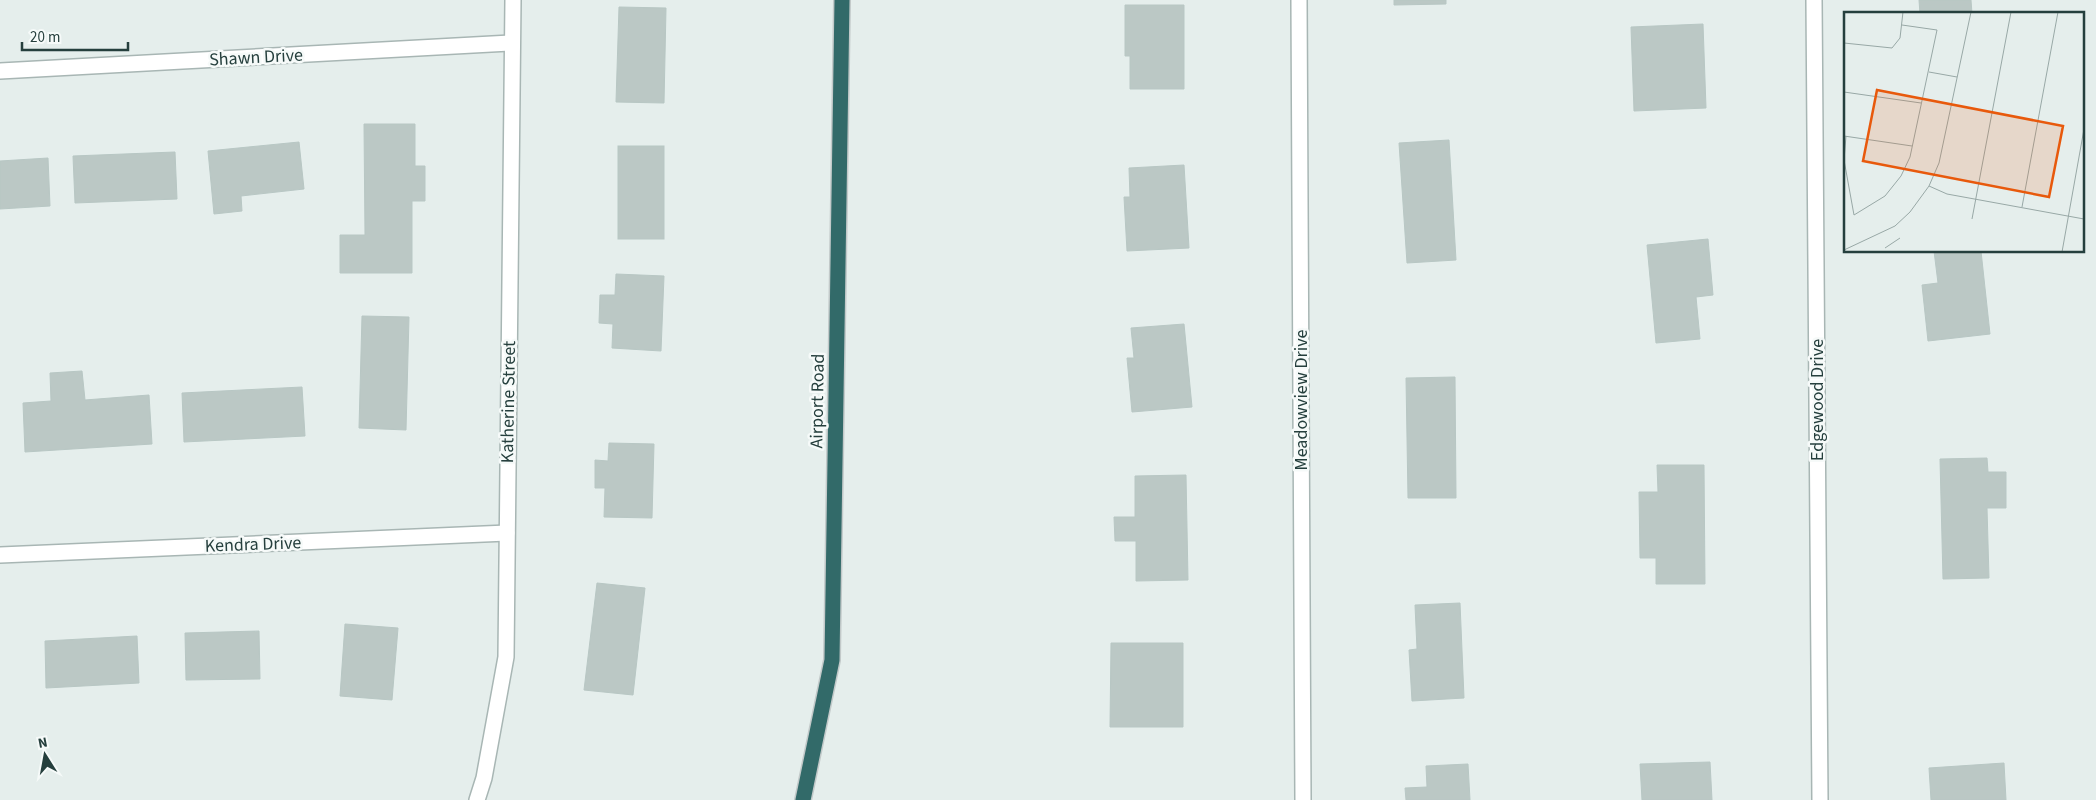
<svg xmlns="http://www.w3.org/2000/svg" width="2096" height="800" font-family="'Source Sans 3',sans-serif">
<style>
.building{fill:#bbc8c5;stroke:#b8c7c4}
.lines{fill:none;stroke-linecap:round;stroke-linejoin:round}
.street-casing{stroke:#a8b6b4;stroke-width:18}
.highway-casing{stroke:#c2c9c9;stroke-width:18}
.street{stroke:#fff;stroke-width:15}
.highway{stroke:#326a69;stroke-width:15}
.labels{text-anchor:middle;stroke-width:5;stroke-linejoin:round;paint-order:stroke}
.street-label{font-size:18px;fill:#253f3d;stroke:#f6faf9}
.inset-road{fill:none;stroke:#98a8a6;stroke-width:1}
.view{fill:#e8590c;fill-opacity:0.15;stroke:#e8590c;stroke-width:2.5}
.inset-edge{fill:none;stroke:#253f3d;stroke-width:2.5}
</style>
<rect width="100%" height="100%" fill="#e5eeec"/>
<g class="building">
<polygon points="1394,0 1446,0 1446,4 1394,5"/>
<polygon points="1919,0 1971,0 1972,14 1920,14"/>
<polygon points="1125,5 1184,5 1184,89 1130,89 1130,56 1125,56"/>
<polygon points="619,7 666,8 664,103 616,102"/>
<polygon points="1703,24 1706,108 1634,111 1631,27"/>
<polygon points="364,124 415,124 415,166 425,166 425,201 412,201 412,273 340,273 340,235 365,235"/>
<polygon points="1449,140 1456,260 1407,263 1399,143"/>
<polygon points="299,142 304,189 241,196 242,211 214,214 208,151"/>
<rect x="618" y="146" width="46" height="93"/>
<polygon points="175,152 177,199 75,203 73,156"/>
<polygon points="48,158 50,206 0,209 0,161"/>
<polygon points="1184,165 1189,248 1127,251 1124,197 1130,197 1129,168"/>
<polygon points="1708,239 1713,295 1696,297 1700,339 1656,343 1647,245"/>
<polygon points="1934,251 1981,251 1990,334 1928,341 1922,285 1938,283"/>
<polygon points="616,274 664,276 661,351 612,348 613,324 599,323 600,295 615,295"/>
<polygon points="362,316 409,317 406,430 359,428"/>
<polygon points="1184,324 1192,407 1132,412 1127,358 1134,358 1131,328"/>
<polygon points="82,371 85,400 149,395 152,444 25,452 23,403 51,401 50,373"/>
<polygon points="1455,377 1456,498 1408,498 1406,378"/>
<polygon points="302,387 305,436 184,442 182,393"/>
<polygon points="609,443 654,444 652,518 604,517 605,488 595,488 595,460 608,461"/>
<polygon points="1987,458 1988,472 2006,472 2006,508 1987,508 1989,578 1943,579 1940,459"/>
<polygon points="1657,465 1704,465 1705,584 1656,584 1656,558 1640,558 1639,492 1658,492"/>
<polygon points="1186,475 1188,580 1136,581 1136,541 1115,541 1114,517 1135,517 1135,476"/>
<polygon points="597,583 645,588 633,695 584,690"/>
<polygon points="1460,603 1464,698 1412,701 1409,650 1417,649 1415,605"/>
<polygon points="345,624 398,628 392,700 340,696"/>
<polygon points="259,631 260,679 186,680 185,633"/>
<polygon points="137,636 139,683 46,688 45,641"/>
<polygon points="1111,643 1183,643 1183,727 1110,727"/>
<polygon points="1710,762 1712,800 1642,800 1640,764"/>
<polygon points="2004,763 2006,800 1931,800 1929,768"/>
<polygon points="1468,764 1470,800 1406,800 1405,788 1427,787 1426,766"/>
</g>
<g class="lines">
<g class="street-casing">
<g id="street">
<polyline points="1299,0 1303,800"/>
<polyline points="1814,0 1820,800"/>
<polyline points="0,71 512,43"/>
<polyline points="0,555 507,533"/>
<polyline points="477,800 484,778 506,657 513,0"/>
</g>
</g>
<g class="highway-casing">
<polyline id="highway" points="803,800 832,660 842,0"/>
</g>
<use href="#street" class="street"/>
<use href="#highway" class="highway"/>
</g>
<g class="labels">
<g class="street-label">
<text transform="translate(256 57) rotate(-3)" y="6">Shawn Drive</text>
<text transform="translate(1301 400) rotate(-90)" y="6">Meadowview Drive</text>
<text transform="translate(1817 400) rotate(-90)" y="6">Edgewood Drive</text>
<text transform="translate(817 401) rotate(-89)" y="6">Airport Road</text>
<text transform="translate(508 402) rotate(-89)" y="6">Katherine Street</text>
<text transform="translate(253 544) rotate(-2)" y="6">Kendra Drive</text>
</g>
</g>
<g transform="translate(1844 12)">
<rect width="240" height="240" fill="#e5eeec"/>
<path class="inset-road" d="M0,31l48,5 8,-10 3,-26M85,60l28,5M0,80l77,11M0,124l68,10M2,124l-2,24 10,55 31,-19 16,-20 9,-19 27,-127 -35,-5M85,174l18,8 137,25M178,195l36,-195M128,207l39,-207M41,236l15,-10M0,238l51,-24 15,-14 19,-26 10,-23 32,-151M218,240l22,-123"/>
<path class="view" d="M33,78l186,36 -14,71 -186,-36z"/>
<rect width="240" height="240" class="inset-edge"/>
</g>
<g transform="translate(45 755) rotate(349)" stroke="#f6faf9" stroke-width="4" paint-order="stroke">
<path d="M0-4L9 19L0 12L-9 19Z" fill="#253f3d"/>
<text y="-8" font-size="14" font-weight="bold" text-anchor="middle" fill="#253f3d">N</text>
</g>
<path d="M22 42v8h106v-8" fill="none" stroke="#253f3d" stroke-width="2.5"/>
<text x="30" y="42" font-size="15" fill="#253f3d" stroke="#f6faf9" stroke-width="4" paint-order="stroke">20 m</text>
</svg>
